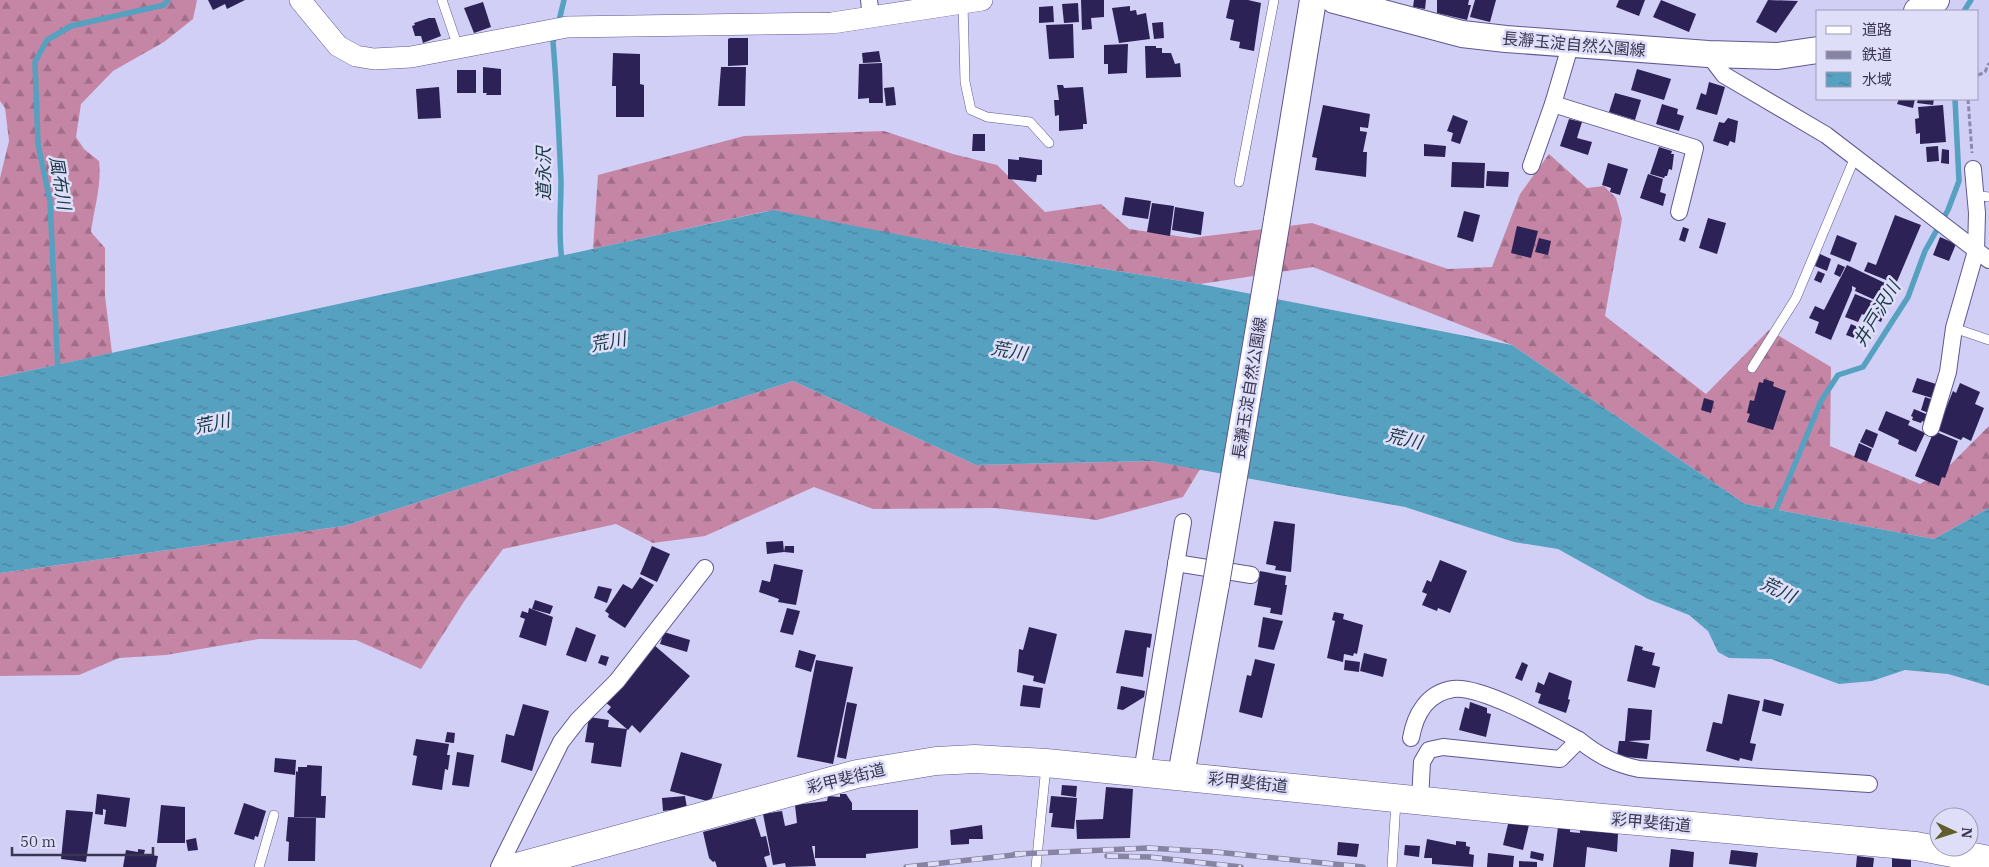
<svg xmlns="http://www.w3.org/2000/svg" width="1989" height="867" font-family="'IBM Plex Serif','Noto Sans JP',serif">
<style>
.forest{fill:url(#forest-firs)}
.water{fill:url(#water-ripples)}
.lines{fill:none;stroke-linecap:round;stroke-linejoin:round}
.stream{stroke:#56a0c0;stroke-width:5.5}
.building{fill:#2c2255}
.service-casing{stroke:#5f5790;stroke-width:10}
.minor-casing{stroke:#5f5790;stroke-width:18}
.tertiary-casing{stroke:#5f5790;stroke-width:22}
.primary-casing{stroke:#5f5790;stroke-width:28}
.trunk-casing{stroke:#5f5790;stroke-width:29}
.path{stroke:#8c89ab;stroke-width:3;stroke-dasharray:5 2.5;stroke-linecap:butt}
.service{stroke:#fff;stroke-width:9}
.minor{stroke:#fff;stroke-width:16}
.tertiary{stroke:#fff;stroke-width:21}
.primary{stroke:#fff;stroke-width:26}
.trunk{stroke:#fff;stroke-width:28}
.rail-casing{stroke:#8683a3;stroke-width:5.5}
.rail{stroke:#dfdef8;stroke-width:4;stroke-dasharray:11;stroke-linecap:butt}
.primary-bridge-casing{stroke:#5f5790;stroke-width:28;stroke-linecap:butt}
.primary-bridge{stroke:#fff;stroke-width:26}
.labels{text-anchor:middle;stroke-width:5;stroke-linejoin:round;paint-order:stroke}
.street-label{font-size:16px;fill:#393650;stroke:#dfdef8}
.water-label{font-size:18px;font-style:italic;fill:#173948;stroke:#dfdef8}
</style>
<defs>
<pattern id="forest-firs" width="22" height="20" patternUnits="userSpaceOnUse" patternTransform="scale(1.25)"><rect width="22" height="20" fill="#c586a5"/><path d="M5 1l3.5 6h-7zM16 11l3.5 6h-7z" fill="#a16e89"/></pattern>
<pattern id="water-ripples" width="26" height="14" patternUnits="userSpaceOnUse" patternTransform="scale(1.25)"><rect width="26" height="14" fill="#56a0c0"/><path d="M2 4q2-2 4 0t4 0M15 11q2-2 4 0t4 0" fill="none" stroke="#48839e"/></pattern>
</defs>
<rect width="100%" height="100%" fill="#d2cff6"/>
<g class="forest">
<path d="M0,0h197l-4,19 -29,23 -51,29 -32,33 -5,33 8,12 15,12c3,24 -5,47 -8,71l14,16v48l7,57 -112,24v-199l9,-37 -4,-33 -5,-7z"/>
<polygon points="884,131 953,154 997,165 1045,212 1101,204 1129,229 1191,238 1312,223 1448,269 1492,267 1520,194 1549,154 1587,188 1604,186 1616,198 1622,219 1605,316 1706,394 1769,330 1831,367 1830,446 1920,484 1951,464 1989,426 1989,508 1934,539 1745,504 1512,345 1313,267 1200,284 952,245 768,211 593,249 598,175 744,136"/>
<polygon points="793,381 976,465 1152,461 1200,469 1183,497 1097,520 995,508 873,509 814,487 705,536 653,543 616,524 503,549 465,600 421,669 356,640 259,639 166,655 119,658 79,675 0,676 0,573 344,526"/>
</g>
<polygon class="water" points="773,210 952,245 1200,284 1512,345 1745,504 1934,539 1989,508 1989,686 1948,674 1905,670 1872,681 1839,684 1771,659 1729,658 1718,652 1708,631 1689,615 1648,599 1558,549 1514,542 1405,507 1152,461 976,465 793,381 344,526 0,573 0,377"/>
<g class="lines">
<g class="stream">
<polyline points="1964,11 1971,0"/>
<polyline points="558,25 564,0"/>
<path d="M556,34l-3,8c4,47 6,92 8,139 0,27 -3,53 1,80"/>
<polyline points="58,371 50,201 38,144 35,62 47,40 71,26 164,5 168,0"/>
<polyline points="1773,517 1821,401 1838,375 1863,367 1908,297 1925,251 1948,210 1959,181 1955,99"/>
</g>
</g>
<g class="building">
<polygon points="208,0 245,0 227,9 225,4 213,10"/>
<polygon points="1081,0 1104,0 1104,17 1091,18 1092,29 1082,30"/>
<polygon points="1230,0 1248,0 1261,3 1254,51 1239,48 1240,42 1230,40 1234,20 1226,18"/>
<polygon points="1414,0 1426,0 1425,9 1413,7"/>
<polygon points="1437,0 1469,0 1468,5 1471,5 1467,20 1437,13"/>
<polygon points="1475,0 1496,0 1490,22 1470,17"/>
<polygon points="1619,0 1645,0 1639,16 1616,7"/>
<polygon points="1661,0 1696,14 1689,32 1653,17"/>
<polygon points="1768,0 1798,1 1776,33 1756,22"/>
<polygon points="483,2 491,27 474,33 464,8"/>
<polygon points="1078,3 1079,22 1064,23 1062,4"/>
<polygon points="1053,6 1054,22 1039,23 1039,7"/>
<polygon points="1130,6 1130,11 1136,10 1137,15 1146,13 1150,39 1119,43 1112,8"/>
<polygon points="429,18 435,18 441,36 423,43 421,36 415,36 412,26 415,25 414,23"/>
<polygon points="1163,22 1164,38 1154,39 1152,23"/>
<polygon points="1073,24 1074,58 1049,59 1046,25"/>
<polygon points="730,38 748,38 748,65 728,66 728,39"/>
<polygon points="1128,44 1127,73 1108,74 1108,64 1104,64 1104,45"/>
<polygon points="1145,46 1156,46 1156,48 1162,48 1162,53 1171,53 1175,64 1180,63 1181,77 1146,78"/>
<polygon points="879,51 881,62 863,63 862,53"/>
<polygon points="613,53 640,54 640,84 644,85 644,117 616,117 616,86 612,86"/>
<polygon points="882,63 883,103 869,103 869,98 858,99 859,64"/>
<polygon points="483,67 501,69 501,95 486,95 487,93 483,93"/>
<polygon points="721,67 746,67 745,106 718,106"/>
<polygon points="1637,69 1671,79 1664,100 1631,90"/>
<rect x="457" y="70" width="19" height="23"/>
<polygon points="1709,82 1725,87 1717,115 1696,109 1701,93 1706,95"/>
<polygon points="1057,85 1063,85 1064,88 1083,87 1087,124 1083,124 1083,129 1059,131 1059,115 1055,116 1054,100 1059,100"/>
<polygon points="439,87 441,118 418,119 416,89"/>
<polygon points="894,87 896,105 886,106 884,88"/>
<polygon points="1615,93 1641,100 1635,120 1609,112"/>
<polygon points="1899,99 1915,99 1913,108 1897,104"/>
<polygon points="1918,99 1934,99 1933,105 1917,103"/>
<polygon points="1662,104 1678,109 1677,114 1684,116 1679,131 1656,124"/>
<polygon points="1323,105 1370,114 1368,128 1360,127 1360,131 1367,132 1363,152 1367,152 1366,177 1315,170 1317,158 1312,157"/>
<polygon points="1943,105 1946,142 1920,144 1920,133 1916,134 1915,119 1919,118 1918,107"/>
<polygon points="1453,115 1468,121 1460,144 1451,141 1453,133 1447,131"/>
<polygon points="1728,118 1738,121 1735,143 1730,141 1728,146 1713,141 1719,122 1724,123"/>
<polygon points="1569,119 1582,122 1577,138 1592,142 1588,155 1560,146"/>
<polygon points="973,134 985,134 985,151 972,151"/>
<polygon points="1424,144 1446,146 1445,157 1424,156"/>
<polygon points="1938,146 1939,161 1927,162 1926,147"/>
<polygon points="1659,147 1672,151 1671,154 1674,154 1672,170 1669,169 1667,176 1665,176 1664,178 1650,174"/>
<polygon points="1942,149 1949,150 1949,164 1941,163"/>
<polygon points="1019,157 1042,160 1042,175 1037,175 1036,182 1008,179 1008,159 1019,160"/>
<polygon points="1452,162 1485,163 1484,188 1451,187"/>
<polygon points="1608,163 1628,169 1620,195 1610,192 1611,188 1602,185"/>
<polygon points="1487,171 1509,172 1508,187 1486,186"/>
<polygon points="1648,174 1663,179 1660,192 1666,194 1663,206 1640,198"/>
<polygon points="1125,197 1151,201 1148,219 1122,215"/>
<polygon points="1152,203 1174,206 1170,236 1147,232"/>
<polygon points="1175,207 1204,212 1201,235 1172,230"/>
<polygon points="1464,211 1480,215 1473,242 1457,237"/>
<polygon points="1895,215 1921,225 1896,284 1864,271 1868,262 1876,265"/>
<polygon points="1708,218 1726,223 1717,254 1699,248"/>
<polygon points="1517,226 1538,231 1531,258 1511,253"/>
<polygon points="1683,227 1689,229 1685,242 1679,240"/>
<polygon points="1837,235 1857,243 1850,262 1830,254"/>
<polygon points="1940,237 1956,244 1949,261 1933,255"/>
<polygon points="1539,238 1551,241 1548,255 1535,252"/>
<polygon points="1820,254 1831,259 1827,271 1815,266"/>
<polygon points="1838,264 1845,267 1840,277 1834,274"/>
<polygon points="1847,265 1885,283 1877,301 1855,291 1856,288 1852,286 1852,290 1831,340 1815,333 1819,322 1809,318 1815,306 1824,310"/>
<polygon points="1818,271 1825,274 1821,283 1814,280"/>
<polygon points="1855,294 1887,307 1881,322 1862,314 1858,322 1845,317"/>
<polygon points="1851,324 1862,329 1857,339 1846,335"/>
<polygon points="1917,378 1936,384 1932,398 1912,392"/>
<polygon points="1764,379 1774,382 1773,386 1786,391 1773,430 1747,422 1750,414 1747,413 1750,400 1754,401 1759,382 1763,383"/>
<polygon points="1960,383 1980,392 1975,404 1984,408 1971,441 1963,437 1961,440 1937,430 1953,391 1956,393"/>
<polygon points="1925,397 1936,401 1931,414 1921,410"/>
<polygon points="1704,398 1714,401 1711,413 1701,410"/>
<polygon points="1914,409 1931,416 1928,423 1922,421 1921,423 1912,420 1913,417 1911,416"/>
<polygon points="1886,411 1910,421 1908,425 1925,433 1916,452 1898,444 1899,440 1878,430"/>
<polygon points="1866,429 1878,434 1873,448 1860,442"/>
<polygon points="1934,431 1958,441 1945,478 1942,477 1939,486 1915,476"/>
<polygon points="1859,443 1872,449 1867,462 1854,457"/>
<polygon points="1274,521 1295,524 1291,572 1275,570 1276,566 1266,564"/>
<polygon points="783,541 784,552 767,554 766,542"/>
<polygon points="652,546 670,554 657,582 640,574"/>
<polygon points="785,546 794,546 794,553 784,552"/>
<polygon points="1440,560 1467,571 1450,613 1438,608 1437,611 1422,605 1427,594 1422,592 1427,580 1431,582"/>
<polygon points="774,564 803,570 796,605 778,602 779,599 759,592 762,580 770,582"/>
<polygon points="1260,571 1286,576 1285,585 1287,585 1282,615 1270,613 1271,608 1254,605"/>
<polygon points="640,577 654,585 625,628 608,617 609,614 605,611 623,584 632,589"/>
<polygon points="598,586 612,589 607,603 594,598"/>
<polygon points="535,600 553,606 550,614 532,609"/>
<polygon points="529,608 553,617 546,646 519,637 525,619 520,617 522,611 528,613"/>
<polygon points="787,608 800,611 793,635 780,632"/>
<polygon points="1334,612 1344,614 1343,619 1363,625 1357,654 1354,653 1353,656 1344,654 1343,662 1327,658 1335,621 1332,620"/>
<polygon points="1263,617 1283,621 1274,650 1258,647"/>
<polygon points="576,627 596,635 586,662 566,655"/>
<polygon points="1029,627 1057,634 1045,684 1033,681 1034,676 1017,672 1019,649 1023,650"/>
<polygon points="1125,630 1152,634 1150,648 1147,647 1143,677 1116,673"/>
<polygon points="664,632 690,640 687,652 660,644"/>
<polygon points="654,645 690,676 640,733 632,725 628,730 607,712 611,707 604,701"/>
<polygon points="1635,645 1643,647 1642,650 1655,653 1652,665 1660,667 1655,688 1627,681"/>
<polygon points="799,650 816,655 811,672 795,667"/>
<polygon points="1364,653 1387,659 1383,677 1360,671"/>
<polygon points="601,655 609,657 606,666 598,663"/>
<polygon points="1255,659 1275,664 1262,718 1239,712 1247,675 1251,676"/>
<polygon points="816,660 853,667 833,764 797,757"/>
<polygon points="1345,660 1360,662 1359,672 1344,670"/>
<polygon points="1522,662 1528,665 1522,681 1515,678"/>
<polygon points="1549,672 1572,681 1568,699 1570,700 1566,713 1538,703 1541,694 1535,692 1538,682 1544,685"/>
<polygon points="1023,685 1043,688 1040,708 1020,706"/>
<polygon points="1121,686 1145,691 1144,697 1123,710 1117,709"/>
<polygon points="1728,694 1760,701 1750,743 1756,744 1752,761 1740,758 1739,761 1706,751 1713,722 1722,724"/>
<polygon points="1764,699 1784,704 1781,716 1762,711"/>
<polygon points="847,702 857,704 846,759 837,757"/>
<polygon points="1470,702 1487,708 1487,713 1491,714 1486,737 1459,730 1465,707 1469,709"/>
<polygon points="523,704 549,711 532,771 501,762 506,734 514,736"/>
<polygon points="1628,708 1652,710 1650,740 1628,741 1649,744 1647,759 1617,756 1619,741 1625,741"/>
<polygon points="589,717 609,720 608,727 627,729 621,767 591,763 594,743 585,742"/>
<polygon points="447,732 455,733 454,743 445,742"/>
<polygon points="416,739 449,744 447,755 450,755 448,770 445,769 442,790 412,785 417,756 413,755"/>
<polygon points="457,752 474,755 469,787 452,785"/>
<polygon points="681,752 722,764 712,798 707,801 670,791"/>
<polygon points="275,758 296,760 295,775 274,772"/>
<polygon points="307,765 322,766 321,796 326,796 325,818 294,817 296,771 298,772 298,767 307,767"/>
<polygon points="1062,785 1077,786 1076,797 1061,795"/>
<polygon points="1106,787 1133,789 1130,838 1077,839 1076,820 1103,819"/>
<polygon points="97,794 130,798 126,827 104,824 106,810 103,809 103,815 95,814"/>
<polygon points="840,794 846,794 852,803 852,810 918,810 918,848 866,854 866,858 815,858 815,846 812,846 816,866 786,867 785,863 773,865 763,814 782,811 785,826 797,823 795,805 827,801 828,796 840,797"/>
<polygon points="685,796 687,808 663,811 662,798"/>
<polygon points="1051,796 1077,798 1074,829 1051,827 1053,813 1049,813"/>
<polygon points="244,803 266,811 258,837 255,836 254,840 234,834"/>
<polygon points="161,805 185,807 185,843 157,843"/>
<polygon points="66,810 93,812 86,862 61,859"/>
<polygon points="288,817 316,818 315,861 288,861 289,842 286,841"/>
<polygon points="755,818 761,837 766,836 770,855 764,857 767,867 717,867 715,861 713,862 709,858 703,832"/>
<polygon points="1509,820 1529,825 1523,850 1503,845"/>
<polygon points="982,825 983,839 969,839 969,844 951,845 950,830"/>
<polygon points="1558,827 1570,829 1570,832 1580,833 1580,828 1618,834 1617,852 1587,847 1585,867 1553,867"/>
<polygon points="196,838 198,850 188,851 186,840"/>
<polygon points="1427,839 1456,845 1456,841 1466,842 1466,846 1470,847 1469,854 1474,855 1473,867 1432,864 1432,858 1424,858"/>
<polygon points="1338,842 1359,844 1357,857 1337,855"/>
<polygon points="1405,845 1420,846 1419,857 1404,855"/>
<polygon points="138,849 145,850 144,854 158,856 156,867 123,867 126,850 138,852"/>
<polygon points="1671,849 1694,852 1693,867 1669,867"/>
<polygon points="1731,850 1758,853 1756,867 1729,864"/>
<polygon points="1531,851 1544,854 1543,861 1530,858"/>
<polygon points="1488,853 1514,856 1513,867 1487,867"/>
<polygon points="1857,856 1874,858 1873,867 1856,867"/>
<polygon points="1892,856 1911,857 1911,867 1892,867"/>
<polygon points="1519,861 1537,862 1537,867 1519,867"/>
</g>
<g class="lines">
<g class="service-casing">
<g id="service">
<polyline points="442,0 458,47"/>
<polyline points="963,3 965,82 971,110 987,117 1030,122 1049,143"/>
<polyline points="1239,182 1274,0"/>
<polyline points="1975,195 1989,197"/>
<polyline points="1954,328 1989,340"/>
<polyline points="1752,368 1796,298 1855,157"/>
<polyline points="259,867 274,815"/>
<polyline points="1036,867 1046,766"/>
<polyline points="1392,867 1396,801"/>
</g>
</g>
<g class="minor-casing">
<g id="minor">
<polyline points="869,0 871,17"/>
<polyline points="1571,43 1553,104 1695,148 1679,212"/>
<polyline points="1708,54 1724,75 1826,135 1989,260"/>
<polyline points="1531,166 1553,104"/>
<polyline points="1931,428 1948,372 1954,328 1976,251 1977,213 1973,169"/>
<polyline points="1176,563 1251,575"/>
<path d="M1411,738c4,-23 16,-45 42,-49 28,-4 100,37 126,51"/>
<polyline points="1142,772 1183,522"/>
<path d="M1420,800l2,-38 7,-12 14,-3 117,12 19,-19c20,16 36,24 60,29l230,15"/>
<polyline points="499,867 561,742 578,720 617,681 705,568"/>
</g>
</g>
<g class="tertiary-casing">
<polyline id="tertiary" points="300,0 338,46 356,56 374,59 411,57 567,27 832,23 982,0"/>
</g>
<g class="primary-casing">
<g id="primary">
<polyline points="1334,0 1462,34 1506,39 1708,54 1778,56 1818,50"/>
<polyline points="1917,11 1936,0"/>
<polyline points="1277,220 1313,0"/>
<polyline points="1181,775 1216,584"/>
</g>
</g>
<g class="trunk-casing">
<polyline id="trunk" points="517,867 857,774 936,761 975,759 1046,763 1514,810 1916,846 1989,860"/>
</g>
<g class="path">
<polyline points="1978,75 1985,72 1989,63"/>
<polyline points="1968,99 1972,153"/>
</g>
<use href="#service" class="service"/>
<use href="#minor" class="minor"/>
<use href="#tertiary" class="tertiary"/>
<use href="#primary" class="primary"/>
<use href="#trunk" class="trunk"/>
<g class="rail-casing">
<g id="rail">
<polyline points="1015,854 1148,848 1216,852 1363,867"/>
<polyline points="1107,856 1149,857 1241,867"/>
<polyline points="906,867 1022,854"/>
</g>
</g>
<use href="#rail" class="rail"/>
<g class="primary-bridge-casing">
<polyline id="primary-bridge" points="1216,584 1277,220"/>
</g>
<use href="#primary-bridge" class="primary-bridge"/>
</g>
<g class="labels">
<g class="street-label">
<text transform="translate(1574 44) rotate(5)" y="6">長瀞玉淀自然公園線</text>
<text transform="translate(1249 388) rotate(-81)" y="6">長瀞玉淀自然公園線</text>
<text transform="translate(846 778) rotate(-14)" y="6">彩甲斐街道</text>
<text transform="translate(1248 782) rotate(6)" y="6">彩甲斐街道</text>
<text transform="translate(1651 822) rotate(5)" y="6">彩甲斐街道</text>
</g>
<g class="water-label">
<text transform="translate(544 174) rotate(-90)" y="6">道永沢</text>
<text transform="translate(60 183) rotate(81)" y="6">風布川</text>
<text transform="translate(1877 314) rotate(-59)" y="6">井戸沢川</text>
<text transform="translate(608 342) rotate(-11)" y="6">荒川</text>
<text transform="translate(1009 351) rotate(10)" y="6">荒川</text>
<text transform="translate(212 424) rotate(-12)" y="6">荒川</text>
<text transform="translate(1404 439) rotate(13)" y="6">荒川</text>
<text transform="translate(1778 590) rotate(25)" y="6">荒川</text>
</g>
</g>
<rect x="1816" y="10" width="162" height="90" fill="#dfdef8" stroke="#9d9bb5"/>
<rect x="1826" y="26" width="25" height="8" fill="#ffffff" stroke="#9d9bb5"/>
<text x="1862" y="35" font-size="15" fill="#393650">道路</text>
<rect x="1826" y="51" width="25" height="8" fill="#8683a3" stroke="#9d9bb5"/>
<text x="1862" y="60" font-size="15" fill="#393650">鉄道</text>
<rect x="1826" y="72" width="25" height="15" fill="url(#water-ripples)" stroke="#9d9bb5"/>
<text x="1862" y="85" font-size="15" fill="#393650">水域</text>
<g transform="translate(1954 832) rotate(94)"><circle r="24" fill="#dfdef8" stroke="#9d9bb5"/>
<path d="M0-4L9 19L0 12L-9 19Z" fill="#5f5e2b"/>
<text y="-8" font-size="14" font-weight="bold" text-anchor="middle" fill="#393650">N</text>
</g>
<path d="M12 847v8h141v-8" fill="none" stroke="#393650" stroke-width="2.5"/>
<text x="20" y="847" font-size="15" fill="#393650" stroke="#dfdef8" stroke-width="4" paint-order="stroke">50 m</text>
</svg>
